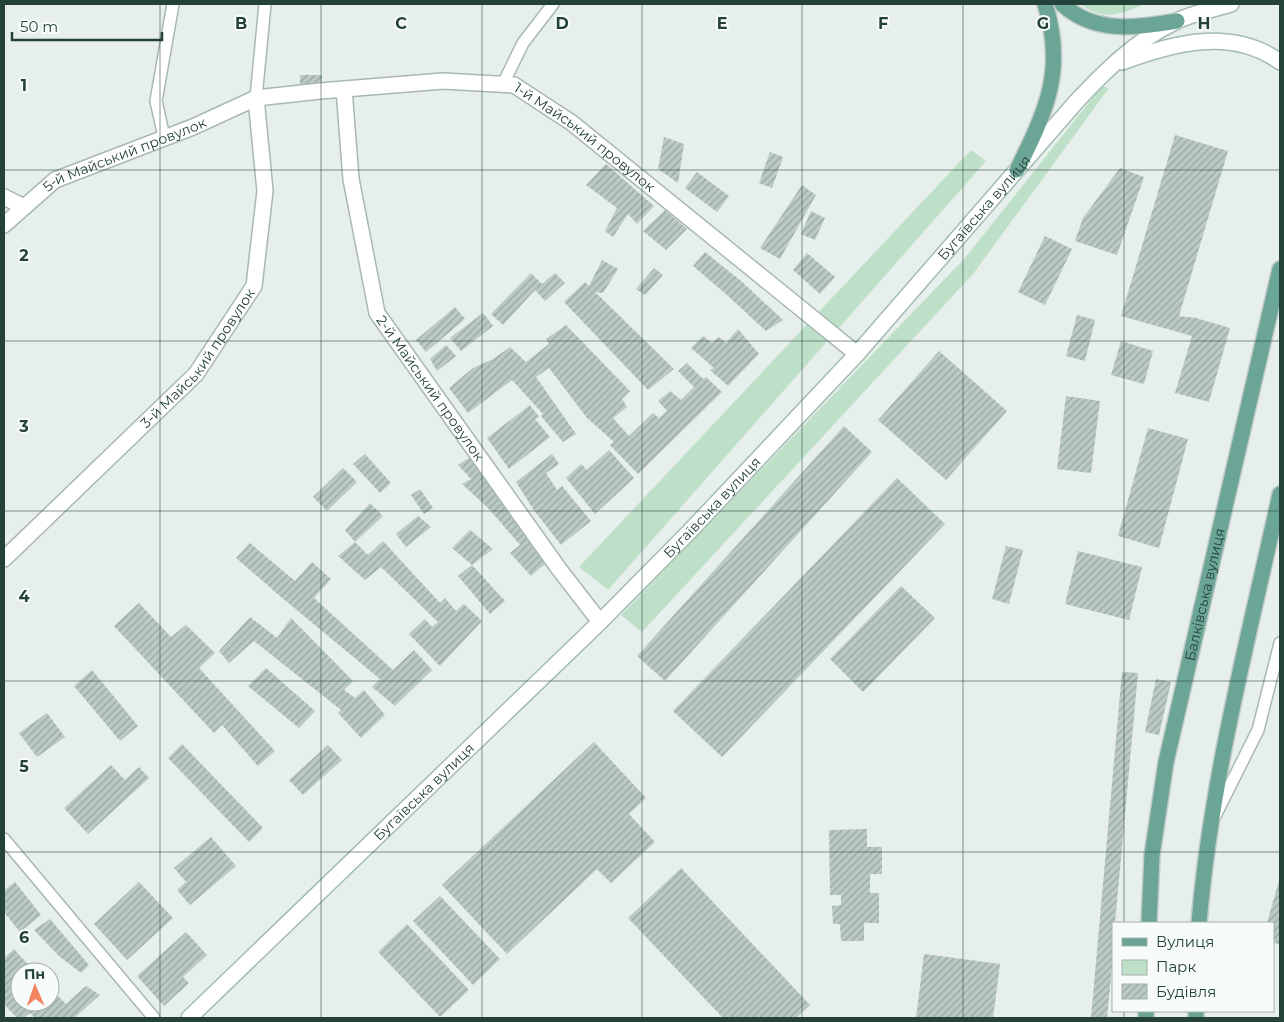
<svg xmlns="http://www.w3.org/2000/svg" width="1284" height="1022" font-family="Montserrat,sans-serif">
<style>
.green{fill:#bfe0c8}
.building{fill:url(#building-hatch)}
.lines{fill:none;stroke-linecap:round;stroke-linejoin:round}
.service-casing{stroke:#a8b8b2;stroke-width:14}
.minor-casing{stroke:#a8b8b2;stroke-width:18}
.secondary-casing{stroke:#a4bbb3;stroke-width:18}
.primary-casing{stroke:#c2cac8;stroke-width:18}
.service{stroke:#fff;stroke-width:11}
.minor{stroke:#fff;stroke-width:15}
.secondary{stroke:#fff;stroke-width:15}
.primary{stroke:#6aa596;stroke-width:15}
.grid{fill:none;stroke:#24423a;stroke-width:1;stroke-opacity:0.55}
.labels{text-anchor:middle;stroke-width:4;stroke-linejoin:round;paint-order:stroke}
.street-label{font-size:14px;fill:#24423a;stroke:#f7fbf9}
.grid-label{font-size:16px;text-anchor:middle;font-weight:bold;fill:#24423a;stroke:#f7fbf9;stroke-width:4;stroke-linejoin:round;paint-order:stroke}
</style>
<defs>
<pattern id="building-hatch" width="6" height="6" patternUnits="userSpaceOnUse" patternTransform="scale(1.25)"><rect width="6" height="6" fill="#bbcac4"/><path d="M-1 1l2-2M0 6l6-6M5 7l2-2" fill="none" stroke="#98a6a0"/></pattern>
</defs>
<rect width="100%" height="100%" fill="#e6efeb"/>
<g class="green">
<path d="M1080,4h66c-27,10 -40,18 -66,0z"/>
<polygon points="1102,86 1109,88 973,274 642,632 621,615 965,258"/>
<polygon points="971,150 986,161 608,590 579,567"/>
</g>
<g class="building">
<rect x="300" y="75" width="22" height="10"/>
<polygon points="1175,135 1228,151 1179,316 1196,318 1230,328 1209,402 1175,393 1192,336 1121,316"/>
<polygon points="664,137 684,144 678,183 658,169"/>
<polygon points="770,152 783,157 772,188 759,183"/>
<polygon points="606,164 654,206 637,224 628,214 613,237 605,231 617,208 586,185"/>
<polygon points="1120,168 1144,177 1117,255 1075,241 1083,218"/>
<polygon points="697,172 729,196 717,212 685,188"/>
<polygon points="802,185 816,195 780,259 760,248"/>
<polygon points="665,210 687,229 666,250 643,231"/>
<polygon points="811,211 825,218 815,240 801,234"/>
<polygon points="1045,236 1072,249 1045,305 1018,292"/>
<polygon points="705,252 741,281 783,320 766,331 727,295 693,266"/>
<polygon points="807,253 835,277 820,294 793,270"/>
<polygon points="602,260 618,269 603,293 595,292 674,369 648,390 564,302 585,282 589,286"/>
<polygon points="654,268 663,275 645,295 636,289"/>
<polygon points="531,273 542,284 555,273 565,283 545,301 535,290 503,325 491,314"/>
<polygon points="455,307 465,319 426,352 416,340"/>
<polygon points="483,313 493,326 461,351 450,338"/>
<polygon points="1077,315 1095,320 1085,361 1066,356"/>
<polygon points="566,325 630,391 622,399 627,407 613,418 629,436 653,413 659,418 667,411 658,401 670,391 681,400 694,387 678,371 687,363 703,379 706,377 722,392 638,474 610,445 614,442 587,418 549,368 536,377 576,434 563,442 541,416 543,414 512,380 468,413 449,388 473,368 493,359 510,347 526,362 549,344 546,339"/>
<polygon points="738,329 759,354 728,386 710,370 714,368 691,348 703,336 712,343 719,337 726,343"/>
<polygon points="1121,341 1153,351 1144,384 1111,375"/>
<polygon points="446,345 456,356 437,371 430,359"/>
<polygon points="939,351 1007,411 946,480 878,420"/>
<polygon points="1066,396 1100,401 1091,473 1057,469"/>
<polygon points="530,405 539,417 535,419 550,437 509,469 487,438"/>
<polygon points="844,426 872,452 665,681 637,656"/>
<polygon points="1148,428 1188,439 1159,548 1118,536"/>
<polygon points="609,450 634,478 595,514 566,478 581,464 587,470"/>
<polygon points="365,454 391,483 380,493 353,464"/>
<polygon points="552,454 559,464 546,473 557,490 562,486 591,521 561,545 533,509 516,482"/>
<polygon points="470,457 503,498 546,563 531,576 510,553 520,545 489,509 462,484 471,479 458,465"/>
<polygon points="343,468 357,482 327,511 313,497"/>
<polygon points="897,478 945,524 722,757 673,711"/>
<polygon points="420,489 433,508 424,514 411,495"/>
<polygon points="370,503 383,516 355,542 368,555 383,541 440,603 445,598 456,611 464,604 482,621 440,666 409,634 425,619 432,627 438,622 381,567 365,580 338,556 355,542 345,530"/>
<polygon points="418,516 431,527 406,547 396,534"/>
<polygon points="470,530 493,549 472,565 452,548"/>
<polygon points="250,543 295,581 312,562 331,579 314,598 393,670 414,650 432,670 395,706 372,687 380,679 281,597 236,558"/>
<polygon points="1006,546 1023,550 1009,604 992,599"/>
<polygon points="1078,551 1142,567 1129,620 1065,604"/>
<polygon points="472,565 505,601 490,614 458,576"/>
<polygon points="901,586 935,618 863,692 830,659"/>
<polygon points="139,603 171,637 186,625 215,653 199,668 275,751 258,766 222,725 214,733 114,626"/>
<polygon points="250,617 277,638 291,618 353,681 344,690 355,698 364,690 385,715 361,738 338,713 341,710 254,641 229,663 219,651"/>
<polygon points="266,668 315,711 299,728 248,686"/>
<polygon points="92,670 138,726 120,741 74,686"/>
<polygon points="1122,672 1138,673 1115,923 1113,923 1113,954 1107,1018 1091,1018"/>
<polygon points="1156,679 1171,682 1159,735 1145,732"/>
<polygon points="47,713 65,737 37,757 19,733"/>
<polygon points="594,742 646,798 629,814 655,842 611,883 597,869 507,954 442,885"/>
<polygon points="182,744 263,828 249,842 168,758"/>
<polygon points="328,745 342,760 303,795 289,780"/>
<polygon points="111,765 125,780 139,767 149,778 88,834 64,808"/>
<polygon points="867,829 867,847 882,847 882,874 870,874 870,893 879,893 879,923 864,923 864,941 841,941 840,924 833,924 832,906 841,905 841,895 830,895 829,830"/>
<polygon points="211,837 236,866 190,905 177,890 186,882 174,868"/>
<polygon points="681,868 810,1005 796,1018 723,1018 628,918"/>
<polygon points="1280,877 1280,945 1273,942 1273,923 1267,923"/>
<polygon points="15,882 41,915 20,932 4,912 4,890"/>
<polygon points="139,882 173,918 127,960 94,924"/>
<polygon points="440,896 500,959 473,985 413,921"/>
<polygon points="50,919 89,965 81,973 60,957 34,930"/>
<polygon points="407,924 469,990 440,1017 378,952"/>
<polygon points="186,932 207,955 183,977 189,983 164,1006 137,976"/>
<polygon points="14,949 35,972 20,972 20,1002 50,1002 50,988 66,1004 86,986 100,995 74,1018 35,1018 30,1013 23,1018 17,1018 4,1004 4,958"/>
<polygon points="924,954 1000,964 993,1018 916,1018"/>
</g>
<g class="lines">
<g class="service-casing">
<g id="service">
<polyline points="503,84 523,43 553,4"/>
<polyline points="256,98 265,4"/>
<polyline points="164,137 156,101 173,4"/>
<polyline points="1216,814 1258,730 1280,643"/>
<polyline points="4,839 154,1018"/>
</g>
</g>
<g class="minor-casing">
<g id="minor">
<path id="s1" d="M344,89l7,90 26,134 182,256 41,53"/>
<polyline points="4,197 24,207"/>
<path id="s2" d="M4,225l51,-45 138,-53 63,-29 64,-7 123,-10 71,4 58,38 285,231"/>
<path id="s3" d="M4,559l192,-185 58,-88 11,-95 -9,-93"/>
</g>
</g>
<g class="secondary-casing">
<g id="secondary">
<path d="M1122,62c51,-19 110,-35 158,0"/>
<path id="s4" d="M189,1018l411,-396 90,-91 167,-177 219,-252c30,-32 59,-61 99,-80 17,-9 38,-12 56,-18"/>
</g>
</g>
<g class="primary-casing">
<g id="primary">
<path d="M1062,4c32,30 75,24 115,17"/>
<path d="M1017,170c29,-59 49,-100 28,-166"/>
<path id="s5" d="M1149,923l3,-68 14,-93 114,-493"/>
<path d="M1199,923c12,-145 50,-287 81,-429"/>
<polyline points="1196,1011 1196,1018"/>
<polyline points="1146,1018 1146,1011"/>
</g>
</g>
<use href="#service" class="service"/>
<use href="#minor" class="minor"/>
<use href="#secondary" class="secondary"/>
<use href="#primary" class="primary"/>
</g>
<path class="grid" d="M160,4v1014M321,4v1014M482,4v1014M642,4v1014M802,4v1014M963,4v1014M1124,4v919M4,170h1276M4,341h1276M4,511h1276M4,681h1276M4,852h1276M1124,1011v7"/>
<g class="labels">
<g class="street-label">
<text dy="5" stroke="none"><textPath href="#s2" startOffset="632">1-й Майський провулок</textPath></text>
<text dy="5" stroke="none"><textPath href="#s2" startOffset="142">5-й Майський провулок</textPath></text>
<text dy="5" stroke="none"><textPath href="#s4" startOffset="1136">Бугаївська вулиця</textPath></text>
<text dy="5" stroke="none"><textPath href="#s3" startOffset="280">3-й Майський провулок</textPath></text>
<text dy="5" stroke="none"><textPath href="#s1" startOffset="319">2-й Майський провулок</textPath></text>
<text dy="5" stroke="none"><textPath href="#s4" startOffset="731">Бугаївська вулиця</textPath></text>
<text dy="5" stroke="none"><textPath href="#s5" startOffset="334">Балківська вулиця</textPath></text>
<text dy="5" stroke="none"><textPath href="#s4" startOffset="326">Бугаївська вулиця</textPath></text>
</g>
</g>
<g class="grid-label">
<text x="241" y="29">B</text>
<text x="401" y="29">C</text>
<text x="562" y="29">D</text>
<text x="722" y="29">E</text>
<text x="883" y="29">F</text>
<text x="1043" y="29">G</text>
<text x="1204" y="29">H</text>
<text x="24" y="91">1</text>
<text x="24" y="261">2</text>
<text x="24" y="432">3</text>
<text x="24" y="602">4</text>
<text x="24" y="772">5</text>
<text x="24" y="943">6</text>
</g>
<rect width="1284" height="1022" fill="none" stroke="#24423a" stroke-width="10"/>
<rect x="1112" y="922" width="162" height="90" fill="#f7fbf9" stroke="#a3b1ad"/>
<rect x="1122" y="938" width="25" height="8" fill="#6aa596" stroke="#a3b1ad"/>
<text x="1156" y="947" font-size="15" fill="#24423a">Вулиця</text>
<rect x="1122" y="960" width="25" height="15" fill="#bfe0c8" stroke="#a3b1ad"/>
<text x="1156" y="972" font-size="15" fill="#24423a">Парк</text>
<rect x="1122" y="984" width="25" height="15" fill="url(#building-hatch)" stroke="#a3b1ad"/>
<text x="1156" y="997" font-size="15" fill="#24423a">Будівля</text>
<g transform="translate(35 987) rotate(358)"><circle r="24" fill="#f7fbf9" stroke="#a3b1ad"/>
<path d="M0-4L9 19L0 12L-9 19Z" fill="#f4845f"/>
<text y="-8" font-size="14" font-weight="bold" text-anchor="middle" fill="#24423a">Пн</text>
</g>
<path d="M12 32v8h150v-8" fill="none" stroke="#24423a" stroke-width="2.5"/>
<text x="20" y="32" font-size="15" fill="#24423a" stroke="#f7fbf9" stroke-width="4" paint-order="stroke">50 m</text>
</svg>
